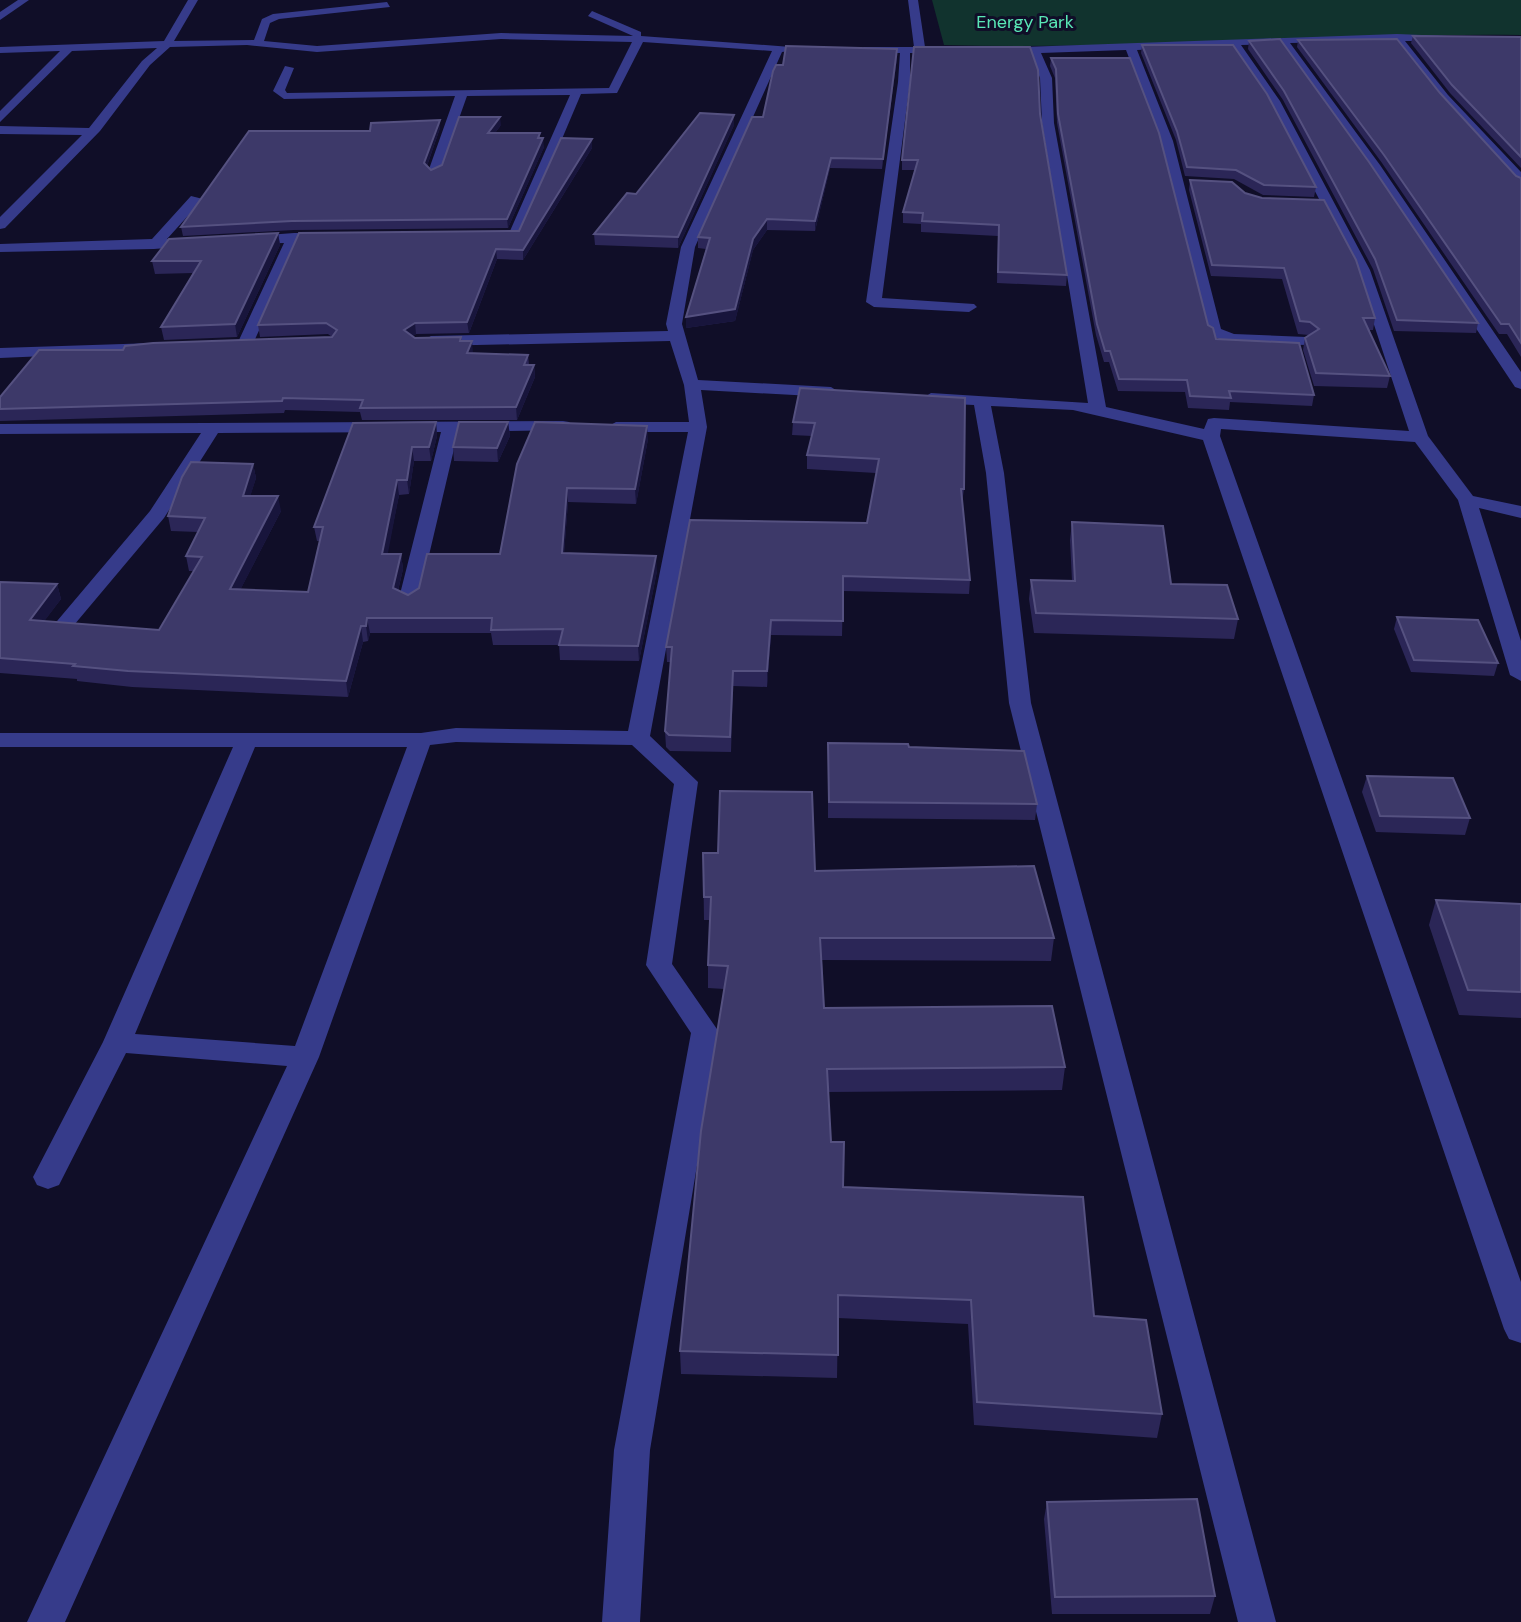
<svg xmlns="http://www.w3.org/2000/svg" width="1521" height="1622" font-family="'DM Sans',sans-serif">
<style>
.green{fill:#11332e}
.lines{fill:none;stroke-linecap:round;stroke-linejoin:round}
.street{fill:#363b8a;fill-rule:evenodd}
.wall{fill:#2b2657}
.shaded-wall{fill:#18153c}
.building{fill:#3d3969;stroke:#555180;stroke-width:2}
.labels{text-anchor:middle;stroke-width:6;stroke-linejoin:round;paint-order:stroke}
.far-park-label{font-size:18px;fill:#59e7b6;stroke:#100e28}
</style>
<rect width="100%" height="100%" fill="#100e28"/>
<path class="green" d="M932,0h589v35c-193,-2 -384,15 -577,10z"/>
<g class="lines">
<g class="street">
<polygon points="18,0 29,0 0,20 0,12"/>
<path d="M188,0h10l-24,41 80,-1 8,-21 11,-5 114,-12 3,5 -111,12 -9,4 -6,18 53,5 184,-13 132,3 -45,-20 4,-5 49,21v4l150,11 5,3 -14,2 -87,195 -13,77 16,56 133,7 8,5 -8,5 -130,-7 6,37 -57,309 48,46 -26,182 47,68 -69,418 -10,172h-38l12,-172 77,-417 -45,-68 28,-181 -42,-39 -176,-3 -26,3 -111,312 -254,565h-38l260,-556 -161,-13 -67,132 -11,4 -11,-4 -4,-8 70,-135 130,-295h-233v-14h421l35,-5 172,3 60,-299h-72l-9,-5 9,-5h73l-5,-37 -14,-44 -239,5 -8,-5 8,-5 237,-5 -2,-7 15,-77 91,-196 -129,-9 -26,51 -36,1 -61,144h-35v-6l25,-1 60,-136 -103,1 -27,76 -6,4 -6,-4 27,-76 -171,3 -11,-8 12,-25 9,2 -9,22 2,3 322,-5 23,-46 -131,-3 -184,13 -70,-7 -77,2 -20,18 -50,66 -95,97 -5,1v-12l82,-82 -82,-1v-8l89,2 53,-67 15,-13 -85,3 -72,71v-11l60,-60 -60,2v-6l164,-6zM255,747h152l-112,299 -160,-12z"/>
<polygon points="908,0 918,0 925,47 947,47 952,50 947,53 910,53 910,82 882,298 974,304 977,307 969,312 874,307 866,302 898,82 900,53 864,53 859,50 864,47 914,47"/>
<path d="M1397,34l50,2 1,2 -5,3h-38l43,54 73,77v12l-5,-1 -76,-84 -45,-58 -105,2 90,122 141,207v17l-6,-2 -145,-218 -90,-125 -39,1 39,56 90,169 58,166 45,60 48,10v12l-42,-10 42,133v40l-11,-6 -52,-175 -43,-58 -194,-13 -1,7 301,846v61l-12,-4 -5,-10 -301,-889 -130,-30 -82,-4 13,67 27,230 245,919h-38l-229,-919 -23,-230 -12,-68 -43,-2 -8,-5 8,-5 157,10 -46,-280 -2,-45 -9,-25h-31l-4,-1v-4zM1231,46l37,55 88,169 53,161 -195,-13 -6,1 -4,10 -98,-22 -52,-284 -2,-45 -11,-25 85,-3 35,91 48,194 23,9 80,1v-6l-6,-2 -72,-3 -13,-5 -48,-188 -36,-91z"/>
<polygon points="191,196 203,199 167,239 197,238 204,242 202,245 154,249 0,252 0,244 152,239"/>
<polygon points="294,233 329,233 336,237 329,241 299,242 251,348 213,349 213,343 239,340 284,243 246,244 239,240 241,237"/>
<polygon points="154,343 160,345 160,351 0,358 0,348"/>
<polygon points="563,421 569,422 572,426 569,430 458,432 418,602 408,608 398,602 441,432 218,433 164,518 69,631 62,633 52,627 150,511 201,433 0,434 0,424"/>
</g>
</g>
<g class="wall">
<polygon points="1413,36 1521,37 1521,168 1450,93 1411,43"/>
<polygon points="1298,40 1440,93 1516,176 1521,178 1521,357 1507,334 1499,334 1382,163 1297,47"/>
<polygon points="1249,41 1478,323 1476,333 1394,331 1373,269 1283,100 1248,49"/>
<polygon points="1142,45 1316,187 1314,197 1263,195 1234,179 1185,176 1176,140 1141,53"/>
<polygon points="897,58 882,169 830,168 815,231 767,230 753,250 735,321 686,328 686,317 706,249 698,248 698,237 763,117"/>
<polygon points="1051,58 1216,339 1314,395 1312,406 1230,402 1229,410 1188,408 1185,392 1118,391 1109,362 1104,362 1096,335 1057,123 1055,78 1050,66"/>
<polygon points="1040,114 1067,275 1066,286 997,283 998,236 921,232 921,224 903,223 903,212 915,170 902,170 902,160"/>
<polygon points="501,125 495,133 540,133 540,138 544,147 508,228 294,230 183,236 181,227 370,131 440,128 427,166 431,170 442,165"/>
<polygon points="734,125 678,248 595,245 594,234 636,194"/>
<polygon points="592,139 592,148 523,260 497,259 469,333 416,334 412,336 415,338 461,337 462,341 473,353 528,355 529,365 534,365 535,377 517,420 362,420 360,412 285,410 284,413 0,421 0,397 123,350 332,337 328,334 260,337 258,325 519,231"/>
<polygon points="1190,180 1375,318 1373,330 1369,330 1390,376 1387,388 1314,386 1303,350 1305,338 1309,335 1298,334 1282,279 1211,276 1189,190"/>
<polygon points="278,233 280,245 237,337 164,340 161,327 193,273 155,274 152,261"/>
<polygon points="800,388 964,489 962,503 970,580 969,594 843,591 842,636 771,635 767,687 733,686 731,752 670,751 666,747 665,731 671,662 667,662 666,647 867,523 876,473 807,469 807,455 812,436 792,435 793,422"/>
<polygon points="436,422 437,436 431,461 414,461 409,494 399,495 387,554 401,554 403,569 398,591 408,595 500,554 517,464 648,439 636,504 568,502 564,553 657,571 639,661 560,660 559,645 493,645 491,633 370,633 368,641 363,642 348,697 132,687 77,681 77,679 0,673 0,582 57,584 61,599 44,621 159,630 194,571 189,571 186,556 198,532 171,531 168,516 253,464 256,478 250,496 281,511 240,590 308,592 320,541 317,541 314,527"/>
<polygon points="508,422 510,436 498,462 454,461 453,447"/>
<polygon points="1072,522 1171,584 1238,619 1234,639 1034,633 1029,599 1031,580 1072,581 1070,540"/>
<polygon points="1397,617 1498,663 1494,676 1411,672 1394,629"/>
<polygon points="828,743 909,747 1037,804 1035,820 828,818"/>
<polygon points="1367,776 1470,818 1465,835 1376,832 1362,792"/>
<polygon points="703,853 815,871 1054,938 1051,961 822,960 824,1008 1065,1067 1062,1090 828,1092 831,1142 843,1187 1094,1316 1162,1414 1157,1438 974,1425 968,1324 838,1318 837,1378 681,1374 680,1351 724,989 708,988 708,965 710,920 704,920"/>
<polygon points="1436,900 1521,904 1521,1018 1459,1015 1429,925"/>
<polygon points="1047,1502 1215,1596 1210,1614 1052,1614 1044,1519"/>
</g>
<g class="shaded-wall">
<polygon points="897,49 897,58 882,169 883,159"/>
<polygon points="734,115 734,125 678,248 678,237"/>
<polygon points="500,117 501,125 489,141 488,133"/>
<polygon points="440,120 440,128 425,171 424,163"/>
<polygon points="543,138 544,147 508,228 507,219"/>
<polygon points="592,139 592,148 523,260 523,250"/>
<polygon points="831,158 830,168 815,231 815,221"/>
<polygon points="767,219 767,230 753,250 735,321 686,328 686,317 753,239"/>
<polygon points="278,233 280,245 237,337 235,324"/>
<polygon points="496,249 497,259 469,333 467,322"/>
<polygon points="415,323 416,334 405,341 404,330"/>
<polygon points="472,341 473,353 467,353"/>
<polygon points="534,365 535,377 517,420 516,407"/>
<polygon points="436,422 437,436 431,461 429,447"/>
<polygon points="508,422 510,436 498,462 497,448"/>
<polygon points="647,426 648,439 636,504 635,489"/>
<polygon points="412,447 414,461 409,494 407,480"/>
<polygon points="253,464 256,478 246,510 243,496"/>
<polygon points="397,480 399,495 385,569 382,554"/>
<polygon points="567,488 568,502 563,568 562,553"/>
<polygon points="278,496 281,511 233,604 230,589"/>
<polygon points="401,554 403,569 395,603 393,588"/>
<polygon points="656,556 657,571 639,661 638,646"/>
<polygon points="57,584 61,599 34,635 30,620"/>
<polygon points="367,618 370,633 368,641 366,626"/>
<polygon points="771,620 771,635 767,687 767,671"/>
<polygon points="361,626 363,642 348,697 346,681"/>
</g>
<g class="building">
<polygon points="1413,36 1521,37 1521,157 1452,85"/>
<polygon points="1280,39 1369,162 1478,323 1397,320 1375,259 1284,91 1249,41"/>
<polygon points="1397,39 1440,93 1516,176 1521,178 1521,343 1509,324 1501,324 1384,155 1298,40"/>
<polygon points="1142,45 1233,45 1267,94 1316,187 1264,185 1236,170 1187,167 1177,131"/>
<polygon points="786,46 897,49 883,159 831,158 815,221 767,219 753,239 735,309 686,317 710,238 698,237 752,117 763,117 773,71 776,65 783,65"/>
<polygon points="914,47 1030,47 1038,70 1040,114 1067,275 998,272 999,225 922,221 923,213 903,212 918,160 902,160"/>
<polygon points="1051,58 1130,58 1159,133 1208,325 1213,328 1216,339 1299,343 1314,395 1229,391 1231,398 1190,396 1187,380 1119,379 1110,351 1105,351 1097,324 1058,114 1056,69"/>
<polygon points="700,113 734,115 678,237 594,234 627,193 636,194"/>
<polygon points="459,117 500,117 488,133 540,133 538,138 543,138 507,219 292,221 181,227 249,131 370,131 371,123 440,120 424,163 431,170 442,165"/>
<polygon points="561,138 592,139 523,250 496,249 467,322 415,323 404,330 415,338 461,337 460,341 472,341 467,353 528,355 524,365 534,365 516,407 360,408 363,400 283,398 282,401 0,409 0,397 39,350 123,350 125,346 153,343 332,337 337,330 326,323 258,325 299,233 519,231"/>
<polygon points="1190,180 1232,182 1245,193 1262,198 1324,200 1356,260 1375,318 1363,318 1390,376 1316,373 1305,338 1319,329 1310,322 1300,321 1284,268 1212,265"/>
<polygon points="278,233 235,324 161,327 201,261 152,261 169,239"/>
<polygon points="800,388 965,398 964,489 961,489 970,580 843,576 843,621 771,620 767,671 733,671 730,737 669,735 665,731 672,647 666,647 690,520 867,523 879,459 807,455 815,423 793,422"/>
<polygon points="436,422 429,447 412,447 407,480 397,480 382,554 401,554 393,588 408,595 419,588 427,554 500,554 517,464 535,422 647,426 635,489 567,488 562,553 656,556 638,646 559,645 563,629 491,630 492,618 367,618 366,626 361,626 346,681 128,671 73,666 75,664 0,658 0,582 57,584 30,620 159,630 202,557 186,556 205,518 168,516 182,477 191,462 253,464 243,496 278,496 230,589 308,592 323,527 314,527 353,423"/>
<polygon points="459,422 508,422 497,448 453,447"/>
<polygon points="1072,522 1163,526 1171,584 1227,585 1238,619 1036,613 1031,580 1075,581"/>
<polygon points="1397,617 1478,620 1498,663 1414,660"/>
<polygon points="828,743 908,744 909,747 1024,751 1037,804 829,802"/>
<polygon points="1367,776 1453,778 1470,818 1380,816"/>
<polygon points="720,791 812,792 815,871 1034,866 1054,938 820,938 824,1008 1052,1006 1065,1067 827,1069 831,1142 844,1142 843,1187 1083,1197 1094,1316 1146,1320 1162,1414 977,1402 971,1300 838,1295 838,1355 680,1351 701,1131 728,966 708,965 711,897 704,897 703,853 718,853"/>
<polygon points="1436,900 1521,904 1521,992 1468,990"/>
<polygon points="1197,1499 1215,1596 1055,1597 1047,1502"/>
</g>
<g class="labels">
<g class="far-park-label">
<text x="1025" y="28">Energy Park</text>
</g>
</g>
</svg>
